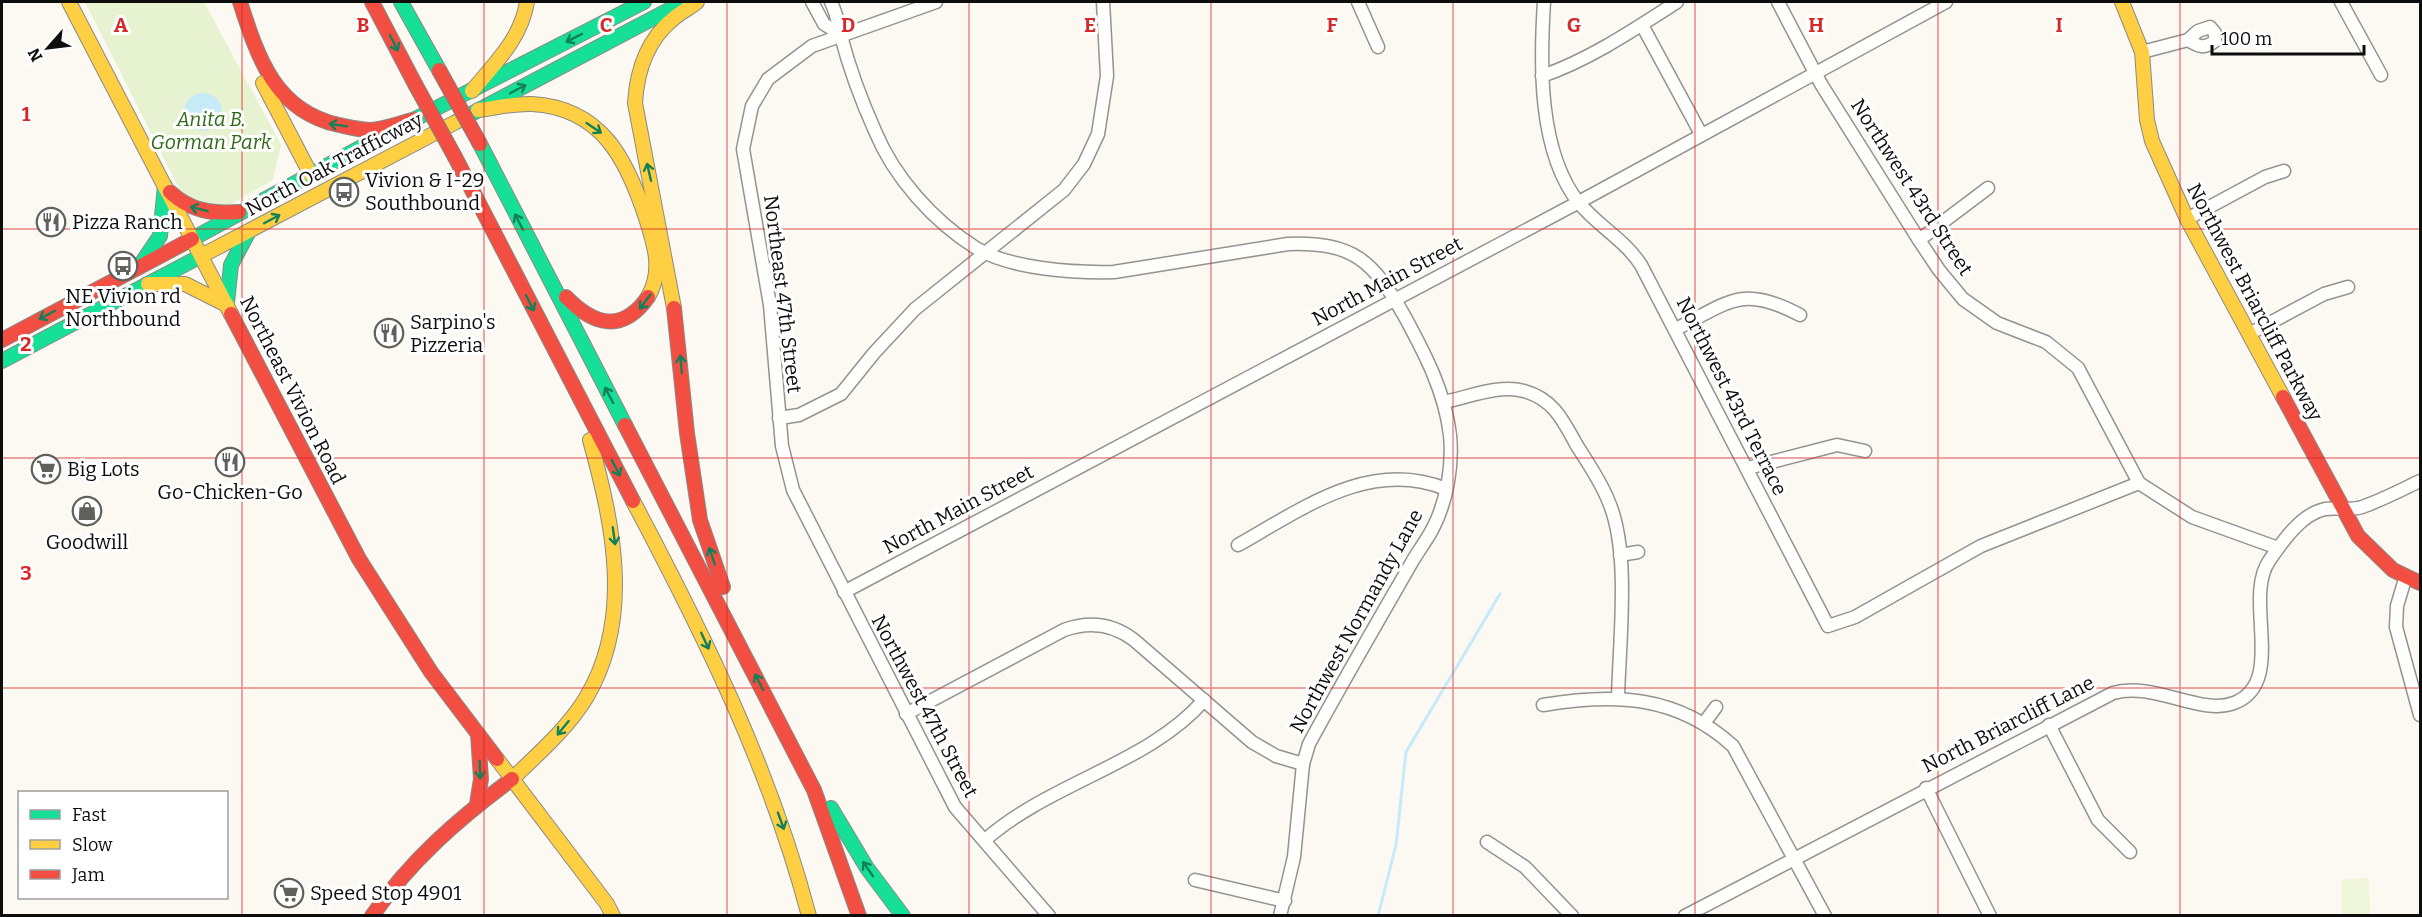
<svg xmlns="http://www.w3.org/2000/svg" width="2422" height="917" font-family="Bitter,serif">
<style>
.green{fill:#e6f2d0}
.pitch{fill:#f0f6da}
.water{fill:#c6eaf8}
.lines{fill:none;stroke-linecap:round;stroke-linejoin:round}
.stream{stroke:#c6eaf8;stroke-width:3}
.street-casing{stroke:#949390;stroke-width:15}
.fast-casing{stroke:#8b8a87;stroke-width:16}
.slow-casing{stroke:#8b8a87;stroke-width:16}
.jam-casing{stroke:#8b8a87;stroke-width:16}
.street{stroke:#fefefd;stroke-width:12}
.fast{stroke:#16e098;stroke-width:14}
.slow{stroke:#ffcf43;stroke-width:14}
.jam{stroke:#f24e42;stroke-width:14}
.jam-bridge-casing{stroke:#81817d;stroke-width:16;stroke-linecap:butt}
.jam-bridge{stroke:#f24e42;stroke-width:14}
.oneway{stroke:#128159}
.grid{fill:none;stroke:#d62828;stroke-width:1.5;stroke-opacity:0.55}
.labels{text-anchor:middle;stroke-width:6;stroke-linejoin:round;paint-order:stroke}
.park-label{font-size:20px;font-style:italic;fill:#2f6a19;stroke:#fff}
.street-label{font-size:20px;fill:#0d0d0d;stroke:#fff}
.poi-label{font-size:20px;fill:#0d0d0d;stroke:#fff;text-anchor:start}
.grid-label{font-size:20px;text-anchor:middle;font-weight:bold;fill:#d62828;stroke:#fff;stroke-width:6;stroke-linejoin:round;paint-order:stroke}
</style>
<rect width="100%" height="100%" fill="#fbf9f2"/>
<polygon class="green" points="85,2 204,2 281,145 273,180 221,210 187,204"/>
<polygon class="pitch" points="2369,878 2370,915 2342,915 2342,879"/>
<circle class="water" cx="203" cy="112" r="19"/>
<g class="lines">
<polyline class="stream" points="1378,916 1396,845 1406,752 1500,594"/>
<g class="street-casing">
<g id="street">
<polyline points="812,2 824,24 840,34"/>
<path d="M831,2c6,12 7,22 10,34 8,31 21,66 34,95 19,46 58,90 101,117 35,21 98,25 138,24l174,-28c67,-2 85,17 117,73 20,37 40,75 45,118 3,30 -3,66 -17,93 -6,12 -15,23 -21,34 -35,61 -70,121 -103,182l-6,20 -9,93 -14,59"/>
<polyline points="936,2 812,46 768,79 752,106 743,149 770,305 782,446 793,490 955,807 1049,916"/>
<polyline points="1358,2 1378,47"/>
<path d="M1544,2c-4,61 -6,150 35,201 19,23 46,37 62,62l187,361 27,-9 126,-71 158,-63"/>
<polyline points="1778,2 1821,84 1919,240 1939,270 1963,299 1997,323 2046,342 2078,368 2139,483 2192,517 2278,548"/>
<polyline points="2341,2 2381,75"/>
<polyline points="1642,25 1701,134"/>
<path d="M2142,52l46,-12 10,-9 12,-4 5,6v8c-11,8 -16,6 -27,-1"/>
<path d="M1542,76c47,-16 93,-47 135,-74"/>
<polyline points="2187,219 2265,177 2284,171"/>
<polyline points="1919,240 1988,188"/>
<path d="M1676,329c53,-27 66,-45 124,-14"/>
<polyline points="2249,334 2324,294 2348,287"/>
<path d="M1444,402c25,-5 55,-18 80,-11 29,8 39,29 52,53 11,18 24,36 32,56 23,51 11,142 10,199"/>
<polyline points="779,418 799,415 841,394 874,353 915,309 1064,190 1084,164 1098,134 1107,76 1103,2"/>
<polyline points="1748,468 1837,445 1865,451"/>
<path d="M1238,545c64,-36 132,-87 208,-56"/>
<polyline points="1620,555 1638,552"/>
<polyline points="2405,579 2397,606 2396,627 2420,715"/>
<polyline points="844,592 1579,202 1946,2"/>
<path d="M1543,705c71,-12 134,-10 190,41l92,170"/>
<path d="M906,714l158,-84c25,-9 49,-6 70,10l118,102 24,14 27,8"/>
<polyline points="1704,723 1716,707"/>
<polyline points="2049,725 2098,820 2130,852"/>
<polyline points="1926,788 1990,916"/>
<path d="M985,840c64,-57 165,-77 219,-140"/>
<polyline points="1487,842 1525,867 1572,916"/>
<polyline points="1195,880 1285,901"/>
<path d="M1685,916l428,-223c41,-12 87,23 121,10 53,-20 9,-104 35,-142 13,-19 32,-47 56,-52 12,-2 25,2 37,-2 20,-7 39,-17 58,-26"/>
</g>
</g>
<g class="fast-casing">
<g id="fast">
<polyline points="401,2 439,70"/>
<polyline points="456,122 684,2"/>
<polyline points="480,144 625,425"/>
<polyline points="192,239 380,137 644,2"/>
<polyline points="139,267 160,236 165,186"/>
<polyline points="227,303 231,265 248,233"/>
<polyline points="2,361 201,256"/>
<polyline points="831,808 867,868 903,916"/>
</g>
</g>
<g class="slow-casing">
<g id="slow">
<polyline points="69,2 231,314"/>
<polyline points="2122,2 2142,52 2147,120 2152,141 2187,219 2283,397"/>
<polyline points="263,83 311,175"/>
<path d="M472,91c23,-28 49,-52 55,-89"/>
<path d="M478,110c18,-2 36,-7 54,-6 70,4 95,56 114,114 9,28 17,53 2,79"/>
<polyline points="201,256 456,122"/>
<polyline points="148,284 185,284 227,305"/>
<path d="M674,308l-39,-205c2,-33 12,-63 38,-84 8,-7 17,-11 24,-17"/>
<path d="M633,501c71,134 137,267 176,415"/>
<polyline points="497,759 607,904 613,916"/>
<path d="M512,779c26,-25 55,-50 74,-81 48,-80 27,-175 4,-258"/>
</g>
</g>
<g class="jam-casing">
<g id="jam">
<path d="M240,2c18,56 35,109 99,123 10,2 21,5 32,5 15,-1 30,-7 45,-11"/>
<polyline points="372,2 415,84"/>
<polyline points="455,157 633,501"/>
<path d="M170,192c20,19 42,22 69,20"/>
<path d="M566,297c28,29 57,36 82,0"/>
<polyline points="674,308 687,433 700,520 723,587"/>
<polyline points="231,314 359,559 431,672 497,759"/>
<polyline points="2,340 192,239"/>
<polyline points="2283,397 2358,536 2393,570 2420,583"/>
<polyline points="625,425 814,790 859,916"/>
<polyline points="477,804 481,779 478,734"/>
<path d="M372,916c38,-55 86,-97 140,-137"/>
</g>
</g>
<use href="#street" class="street"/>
<use href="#fast" class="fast"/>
<use href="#slow" class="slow"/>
<use href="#jam" class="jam"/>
<g class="jam-bridge-casing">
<g id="jam-bridge">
<polyline points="439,70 480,144"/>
<polyline points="415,84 455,157"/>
</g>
</g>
<use href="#jam-bridge" class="jam-bridge"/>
</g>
<defs><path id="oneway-shaft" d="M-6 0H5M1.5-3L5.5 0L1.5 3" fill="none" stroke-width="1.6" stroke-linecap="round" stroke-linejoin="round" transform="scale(1.5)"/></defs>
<g class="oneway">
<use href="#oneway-shaft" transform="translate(574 38) rotate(153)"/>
<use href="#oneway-shaft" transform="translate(394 43) rotate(63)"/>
<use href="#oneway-shaft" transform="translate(518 89) rotate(-28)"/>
<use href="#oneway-shaft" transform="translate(338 125) rotate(-171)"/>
<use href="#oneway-shaft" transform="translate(594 128) rotate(34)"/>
<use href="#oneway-shaft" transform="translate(649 172) rotate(-103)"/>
<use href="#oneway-shaft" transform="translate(199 209) rotate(-166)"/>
<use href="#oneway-shaft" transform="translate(272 219) rotate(-28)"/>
<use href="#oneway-shaft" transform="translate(519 222) rotate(-117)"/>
<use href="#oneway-shaft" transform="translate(645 302) rotate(126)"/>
<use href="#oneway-shaft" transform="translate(530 303) rotate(63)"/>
<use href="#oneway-shaft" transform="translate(47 315) rotate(152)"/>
<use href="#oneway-shaft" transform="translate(681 364) rotate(-95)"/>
<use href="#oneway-shaft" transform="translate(609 395) rotate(-118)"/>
<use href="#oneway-shaft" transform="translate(616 468) rotate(62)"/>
<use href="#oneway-shaft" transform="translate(614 536) rotate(82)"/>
<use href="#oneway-shaft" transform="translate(712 556) rotate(-108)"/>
<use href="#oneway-shaft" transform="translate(705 641) rotate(65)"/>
<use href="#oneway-shaft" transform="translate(759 682) rotate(-117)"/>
<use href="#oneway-shaft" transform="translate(563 728) rotate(129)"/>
<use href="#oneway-shaft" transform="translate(480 770) rotate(88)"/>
<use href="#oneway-shaft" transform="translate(781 821) rotate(70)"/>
<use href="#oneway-shaft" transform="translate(868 869) rotate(-125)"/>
</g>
<path class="grid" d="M242,2v914M484,2v914M727,2v914M969,2v914M1211,2v914M1453,2v914M1695,2v914M1938,2v914M2180,2v914M2,229h2418M2,458h2418M2,688h2418"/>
<defs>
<g id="bus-ring" transform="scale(1.5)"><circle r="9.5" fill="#fff" stroke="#60605d" stroke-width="1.5"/><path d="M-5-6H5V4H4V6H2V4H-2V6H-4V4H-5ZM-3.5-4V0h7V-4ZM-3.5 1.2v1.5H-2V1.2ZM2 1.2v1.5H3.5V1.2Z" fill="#60605d"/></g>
<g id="restaurant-ring" transform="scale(1.5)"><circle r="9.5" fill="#fff" stroke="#60605d" stroke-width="1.5"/><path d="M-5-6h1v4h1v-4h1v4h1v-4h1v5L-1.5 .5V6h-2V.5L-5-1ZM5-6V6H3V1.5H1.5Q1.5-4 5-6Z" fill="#60605d"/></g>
<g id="supermarket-ring" transform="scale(1.5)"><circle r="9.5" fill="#fff" stroke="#60605d" stroke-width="1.5"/><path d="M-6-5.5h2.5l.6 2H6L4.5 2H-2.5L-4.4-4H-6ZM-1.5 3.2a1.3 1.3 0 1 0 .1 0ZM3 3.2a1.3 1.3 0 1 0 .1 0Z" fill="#60605d"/></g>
<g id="shop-ring" transform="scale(1.5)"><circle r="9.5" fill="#fff" stroke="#60605d" stroke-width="1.5"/><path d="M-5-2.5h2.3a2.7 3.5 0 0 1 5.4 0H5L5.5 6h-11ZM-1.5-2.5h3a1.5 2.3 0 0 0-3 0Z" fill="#60605d"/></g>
</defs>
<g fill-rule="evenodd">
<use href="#bus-ring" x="344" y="192"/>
<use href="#restaurant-ring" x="51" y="222"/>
<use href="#bus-ring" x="123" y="266"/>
<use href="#restaurant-ring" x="389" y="333"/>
<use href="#restaurant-ring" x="230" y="462"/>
<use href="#supermarket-ring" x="46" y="469"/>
<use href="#shop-ring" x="87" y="511"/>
<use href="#supermarket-ring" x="289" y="893"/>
</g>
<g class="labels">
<g class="park-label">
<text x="211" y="126">Anita B.<tspan x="211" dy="23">Gorman Park</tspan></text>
</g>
<g class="street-label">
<text transform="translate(334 164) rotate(-28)" y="7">North Oak Trafficway</text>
<text transform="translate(1912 187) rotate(57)" y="7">Northwest 43rd Street</text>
<text transform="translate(1387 281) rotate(-28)" y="7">North Main Street</text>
<text transform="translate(783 294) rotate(83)" y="7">Northeast 47th Street</text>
<text transform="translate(2255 302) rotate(62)" y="7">Northwest Briarcliff Parkway</text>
<text transform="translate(293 390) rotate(63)" y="7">Northeast Vivion Road</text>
<text transform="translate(1732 396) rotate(63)" y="7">Northwest 43rd Terrace</text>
<text transform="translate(958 509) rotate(-28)" y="7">North Main Street</text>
<text transform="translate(1356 621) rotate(-61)" y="7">Northwest Normandy Lane</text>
<text transform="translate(925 706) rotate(62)" y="7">Northwest 47th Street</text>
<text transform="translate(2008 724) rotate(-27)" y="7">North Briarcliff Lane</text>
</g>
<g class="poi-label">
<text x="365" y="187">Vivion &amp; I-29<tspan x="365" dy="23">Southbound</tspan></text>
<text x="72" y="229">Pizza Ranch</text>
<text x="123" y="303" text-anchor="middle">NE Vivion rd<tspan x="123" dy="23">Northbound</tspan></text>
<text x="410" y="329">Sarpino's<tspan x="410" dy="23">Pizzeria</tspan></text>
<text x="67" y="476">Big Lots</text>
<text x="230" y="499" text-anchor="middle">Go-Chicken-Go</text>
<text x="87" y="549" text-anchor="middle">Goodwill</text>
<text x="310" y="900">Speed Stop 4901</text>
</g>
</g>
<g class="grid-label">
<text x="121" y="32">A</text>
<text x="363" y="32">B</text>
<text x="606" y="32">C</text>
<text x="848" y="32">D</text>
<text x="1090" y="32">E</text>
<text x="1332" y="32">F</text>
<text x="1574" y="32">G</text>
<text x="1816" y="32">H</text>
<text x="2059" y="32">I</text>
<text x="26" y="121">1</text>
<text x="26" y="351">2</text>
<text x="26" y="580">3</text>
</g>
<rect width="2422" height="917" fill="none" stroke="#0d0d0d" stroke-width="6"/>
<rect x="18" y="791" width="210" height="108" fill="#ffffff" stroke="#9e9e9e" stroke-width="1.5"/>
<rect x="30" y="810" width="30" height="9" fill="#16e098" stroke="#9e9e9e" stroke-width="1.5"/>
<text x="72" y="821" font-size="18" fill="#0d0d0d">Fast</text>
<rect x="30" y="840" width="30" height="9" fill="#ffcf43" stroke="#9e9e9e" stroke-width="1.5"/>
<text x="72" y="851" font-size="18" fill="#0d0d0d">Slow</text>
<rect x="30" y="870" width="30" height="9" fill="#f24e42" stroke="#9e9e9e" stroke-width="1.5"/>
<text x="72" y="881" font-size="18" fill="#0d0d0d">Jam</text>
<g transform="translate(48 48) rotate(242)" stroke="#ffffff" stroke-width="4.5" paint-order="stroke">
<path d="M0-4.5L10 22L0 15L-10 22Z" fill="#0d0d0d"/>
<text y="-9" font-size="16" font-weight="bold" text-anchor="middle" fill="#0d0d0d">N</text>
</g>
<path d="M2212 45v9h152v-9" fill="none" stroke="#0d0d0d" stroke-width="3"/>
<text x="2221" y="45" font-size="18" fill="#0d0d0d" stroke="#ffffff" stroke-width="4.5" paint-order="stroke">100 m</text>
</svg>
